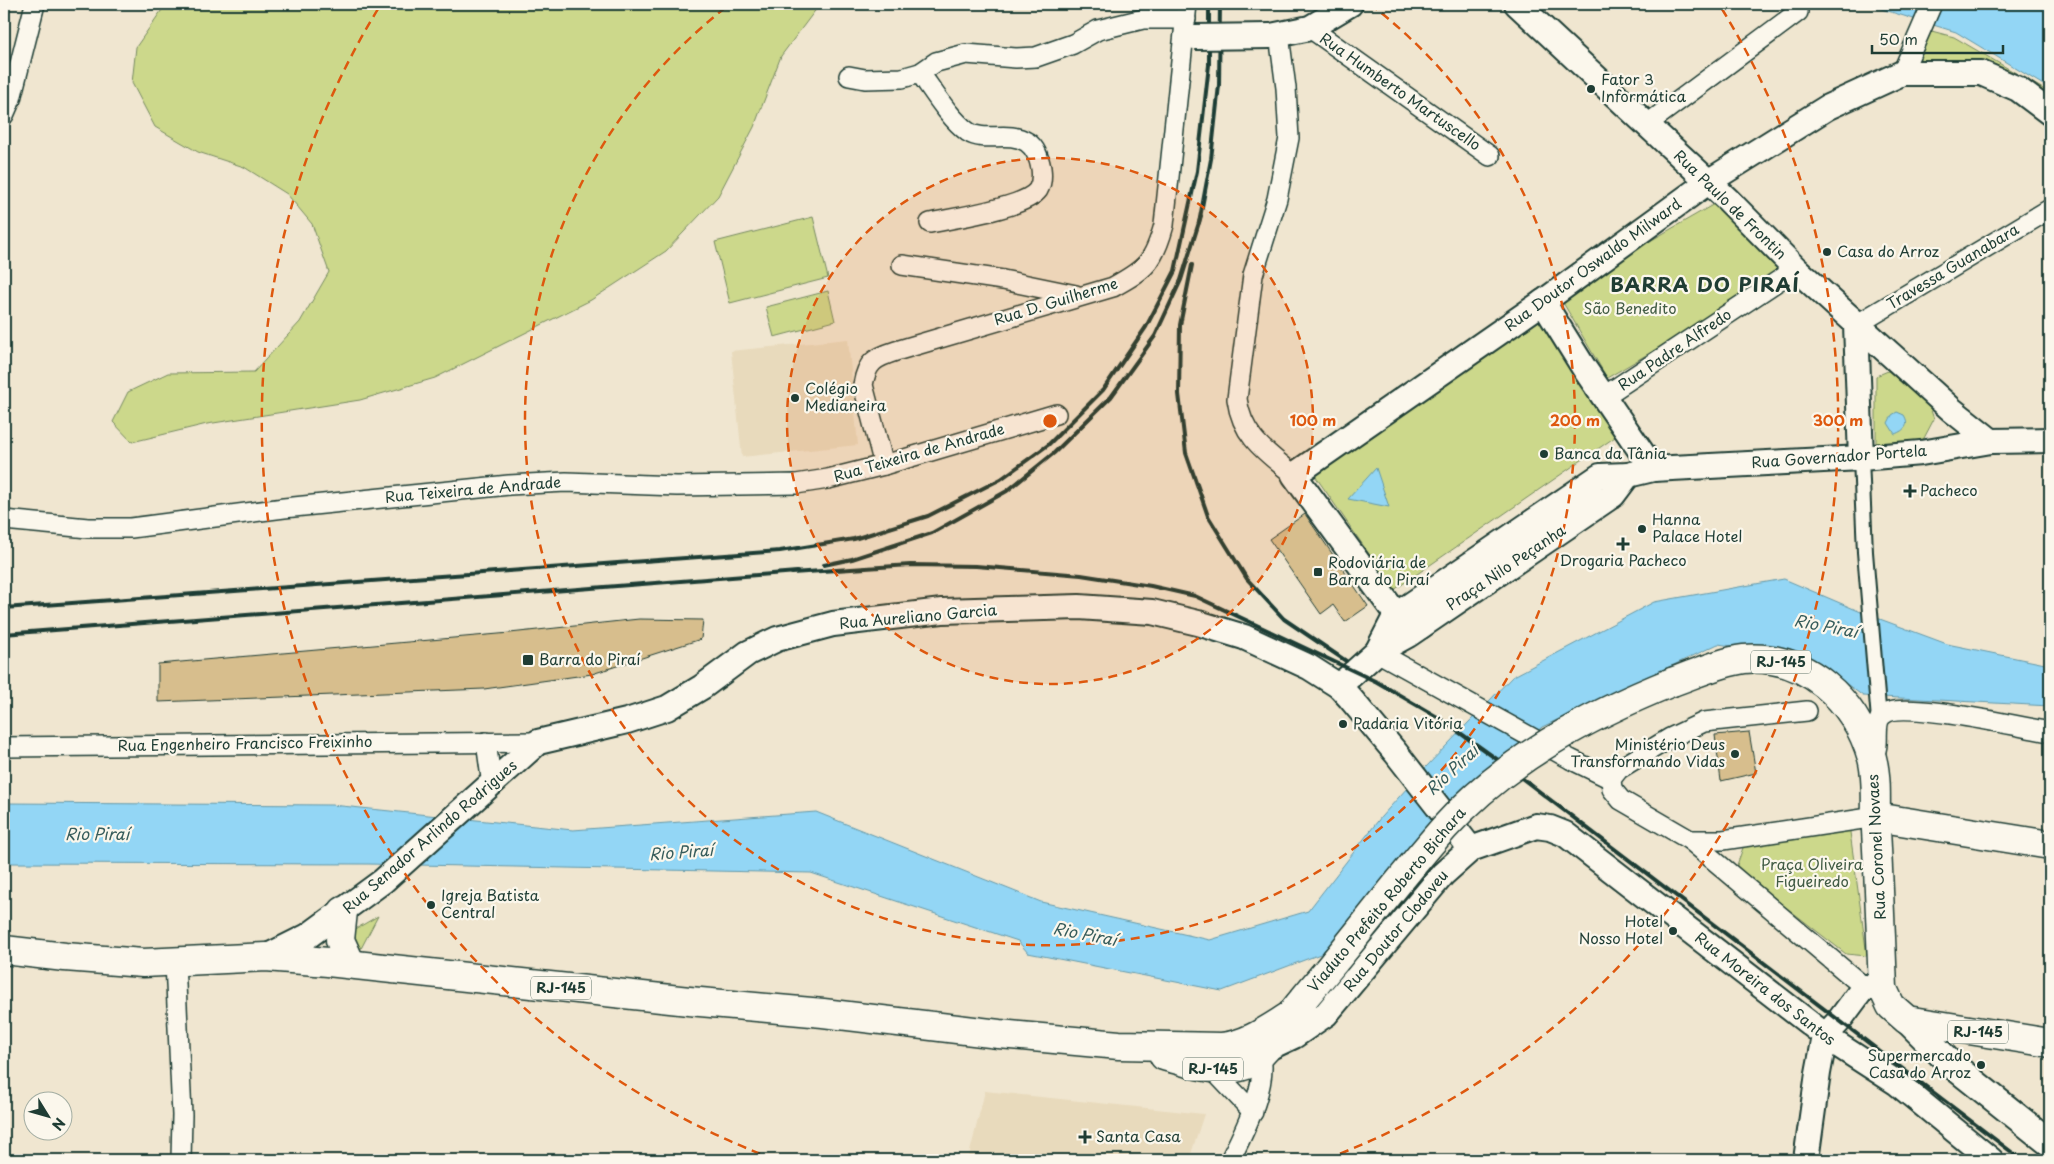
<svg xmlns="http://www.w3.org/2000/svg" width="2054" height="1164" font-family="'Playpen Sans',sans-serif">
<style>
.built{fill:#e8dabc}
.green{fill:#ccd88b;stroke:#768a60}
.water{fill:#93d6f5;stroke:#6599a8}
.building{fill:#d7be8d;stroke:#1f3d34}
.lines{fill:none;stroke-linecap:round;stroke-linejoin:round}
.pedestrian-casing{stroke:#1f3d34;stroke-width:18}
.minor-casing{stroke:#1f3d34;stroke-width:22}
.tertiary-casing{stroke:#1f3d34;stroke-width:28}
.secondary-casing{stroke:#1f3d34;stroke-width:30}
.primary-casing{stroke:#1f3d34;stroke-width:31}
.pedestrian{stroke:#fbf7ec;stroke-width:14}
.minor{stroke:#fbf7ec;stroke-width:19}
.tertiary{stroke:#fbf7ec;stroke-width:24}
.secondary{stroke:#fbf7ec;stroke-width:26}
.primary{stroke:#fbf7ec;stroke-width:28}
.rail{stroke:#1f3d34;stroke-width:4}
.tertiary-bridge-casing{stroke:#1f3d34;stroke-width:28;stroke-linecap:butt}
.primary-bridge-casing{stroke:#1f3d34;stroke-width:31;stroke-linecap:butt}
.tertiary-bridge{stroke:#fbf7ec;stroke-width:24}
.primary-bridge{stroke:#fbf7ec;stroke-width:28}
.ring{fill:none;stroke:#de580e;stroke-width:2.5;stroke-dasharray:9 6}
.poi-dot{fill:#1f3d34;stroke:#fbf7ec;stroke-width:2}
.labels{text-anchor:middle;stroke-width:4.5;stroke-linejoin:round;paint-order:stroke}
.shield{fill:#fbf7ec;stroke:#61756b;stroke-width:1}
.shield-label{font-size:14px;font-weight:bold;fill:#1f3d34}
.poi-label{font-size:15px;fill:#1f3d34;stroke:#fbf7ec;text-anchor:start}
.street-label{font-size:15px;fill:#1f3d34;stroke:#fbf7ec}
.park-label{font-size:15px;fill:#425c45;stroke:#fbf7ec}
.water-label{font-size:16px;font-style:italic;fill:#365c5b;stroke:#fbf7ec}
.district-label{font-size:20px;font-weight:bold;letter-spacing:1px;fill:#1f3d34;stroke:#fbf7ec}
.centre{fill:#de580e;stroke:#fbf7ec;stroke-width:2.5}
.ring-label{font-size:15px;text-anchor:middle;font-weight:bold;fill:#de580e;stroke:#fbf7ec;stroke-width:4.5;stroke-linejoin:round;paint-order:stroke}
</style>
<rect width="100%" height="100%" fill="#f0e6d0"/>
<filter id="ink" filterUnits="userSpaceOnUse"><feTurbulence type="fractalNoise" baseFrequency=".02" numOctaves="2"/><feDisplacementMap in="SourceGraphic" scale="10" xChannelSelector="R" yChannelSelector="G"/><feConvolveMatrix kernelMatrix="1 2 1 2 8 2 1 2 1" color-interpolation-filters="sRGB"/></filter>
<g filter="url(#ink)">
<g class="built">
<polygon points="848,339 858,445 742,457 731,351"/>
<polygon points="985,1091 1204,1114 1189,1160 968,1160"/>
</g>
<g class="green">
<polygon points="166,4 820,4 781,56 754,127 718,196 666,251 591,300 435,378 360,400 207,424 132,442 113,422 128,392 168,373 254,372 300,322 329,272 312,224 287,194 244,167 198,152 155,127 132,83 136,47"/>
<polygon points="1928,30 1954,37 2050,93 2050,105 1914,66"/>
<polygon points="1723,199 1793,269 1607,378 1558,294"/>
<polygon points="813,217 828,278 730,303 715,242"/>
<polygon points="828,291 835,321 774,337 766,307"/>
<polygon points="1544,309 1618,435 1394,590 1311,470"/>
<polygon points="1888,371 1929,405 1934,419 1923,440 1898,450 1876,448 1876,376"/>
<polygon points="1849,825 1867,956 1846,954 1736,868 1746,839"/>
<polygon points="378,916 355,960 347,934"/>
</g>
<g class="water">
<polygon points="1865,4 2050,4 2050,89 1956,32"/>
<path d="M1897,412l7,3c6,10 1,15 -9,19l-7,-11 4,-8z"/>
<polygon points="1376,468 1389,507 1348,499"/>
<polygon points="1784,579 1861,612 1947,644 2050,665 2050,706 1863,696 1810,657 1718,644 1542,727 1451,808 1331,950 1222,991 1028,953 1018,941 811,873 368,864 4,863 4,803 332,805 573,830 816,812 1041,902 1210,940 1308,911 1381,817 1426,767 1512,677 1654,602"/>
</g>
<g class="building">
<polygon points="1305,514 1368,606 1345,622 1333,605 1321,614 1269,539"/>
<polygon points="639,619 703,620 701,639 592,674 484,689 158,702 158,664 510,633"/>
<polygon points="1749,732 1756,773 1721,781 1715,735"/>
</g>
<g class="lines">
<g class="pedestrian-casing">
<polyline id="pedestrian" points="1861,458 1865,552 1879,720"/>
</g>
<g class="minor-casing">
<g id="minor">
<polyline points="1310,28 1490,156"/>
<path d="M1279,35l7,53 3,50 -12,61 -24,76 -16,124c5,38 29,53 57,76"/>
<path d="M920,73c13,18 30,46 48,59 17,11 40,-2 59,10 9,6 12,16 14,26 1,7 1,15 -3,22 -13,18 -84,28 -108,33"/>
<polyline points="1902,73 1932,4"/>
<polyline points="849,76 865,79 902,78 920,73 936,62 966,54 1016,58 1036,57 1073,44 1098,30 1143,19 1186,19"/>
<polyline points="4,115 11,99 35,4"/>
<polyline points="1646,125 1798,12"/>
<polyline points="902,265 1003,280 1076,295"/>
<polyline points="1856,325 2050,209"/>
<polyline points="1603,397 1796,269"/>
<path d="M884,465l-21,-80c4,-23 11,-27 33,-34l217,-64c33,-18 41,-25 51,-62l23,-221"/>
<polyline points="4,520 88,528 131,528 284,508 509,485 566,482 677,486 796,484 828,479 884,465 1056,414"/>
<polyline points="1377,652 1570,759 1611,779"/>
<polyline points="1807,711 1704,722 1670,738 1619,769 1611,779 1612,789 1621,800 1690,840 1864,987"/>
<polyline points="486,742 492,785"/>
<polyline points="4,747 538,742"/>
<path d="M1873,759c2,-5 4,-10 4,-15 1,-9 -2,-23 6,-29 17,-16 141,13 167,17"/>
<polyline points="1690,840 1723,840 1876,817"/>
<polyline points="175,962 182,1115 181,1160"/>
<polyline points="1210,1062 1212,1069 1253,1112"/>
<path d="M1230,1160c13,-26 43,-83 28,-112"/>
</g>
</g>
<g class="tertiary-casing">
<g id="tertiary">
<polyline points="1517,4 1728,200 1796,269 1952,410 1991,441"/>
<polyline points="1271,36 1310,28 1350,4"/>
<polyline points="1543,302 1584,368 1653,469"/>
<polyline points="1856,325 1861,458"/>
<polyline points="1421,626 1409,626 1401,621 1294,475 1543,302 1708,182 1828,107 1902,73 1981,73 2018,89 2050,113"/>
<polyline points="1377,652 1396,615 1600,476 1628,475 1653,469 1861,458 1921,453 1991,441 2050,440"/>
<polyline points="1339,686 1377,652 1408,635 1613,495 1628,475"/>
<polyline points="266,957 308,936 383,881 538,742 627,721 667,708 702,687 748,653 777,639 833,624 942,611 1079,607 1152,612 1198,623 1244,637 1309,667 1339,686 1350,698 1396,753 1471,849"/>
<polyline points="1264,1050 1294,1036 1326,1014 1443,874 1471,849 1536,826 1550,828 1565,834 1835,1043 1897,1083 1991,1160"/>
<polyline points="1806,1160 1818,1073 1825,1036 1838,1022 1864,987 1883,989"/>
</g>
</g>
<g class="secondary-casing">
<polyline id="secondary" points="1907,1020 1951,1064 2050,1143"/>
</g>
<g class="primary-casing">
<g id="primary">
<path d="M1672,682c23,-8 48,-20 72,-23 63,-5 111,41 128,99 6,22 3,49 4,72 3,53 5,106 7,159l8,17 16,14 143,23"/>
<polyline points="1876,817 2050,845"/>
<polyline points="343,911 340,940 351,964"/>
<path d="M4,950l61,7 78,6 123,-6 62,5 361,39 134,12 176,21 120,11 103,2c26,-3 45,-17 66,-30"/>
<path d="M1164,1056c26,7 55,19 82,9 19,-7 37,-41 50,-57 13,-16 26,-31 39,-47"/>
</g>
</g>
<use href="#pedestrian" class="pedestrian"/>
<use href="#minor" class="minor"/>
<use href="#tertiary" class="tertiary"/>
<use href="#secondary" class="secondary"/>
<use href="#primary" class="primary"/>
<g class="rail">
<polyline points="1199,223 1211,159 1219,85 1220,4"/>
<polyline points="1192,265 1180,325 1179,394 1186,453 1208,516 1247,579 1284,619 1346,661"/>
<polyline points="824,565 852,559 932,533 1007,491 1054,453 1111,397 1155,336 1181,280 1201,216"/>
<polyline points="792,573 910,565 976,566 1081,575 1151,586 1195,596 1377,682 1439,718 1498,760 2022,1160"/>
<polyline points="4,608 780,551 854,539 928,516 1001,479 1048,445 1103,390 1146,327 1175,271 1197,171 1209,65 1209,4"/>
<polyline points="4,634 797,572"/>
</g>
<g class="tertiary-bridge-casing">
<polyline id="tertiary-bridge" points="1195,37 1271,36"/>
</g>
<g class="primary-bridge-casing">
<path id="primary-bridge" d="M1335,961c36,-44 71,-90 109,-133 61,-68 144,-112 228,-146"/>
</g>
<use href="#tertiary-bridge" class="tertiary-bridge"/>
<use href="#primary-bridge" class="primary-bridge"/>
</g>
</g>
<circle cx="1050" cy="421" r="263" fill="#de580e" fill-opacity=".12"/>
<g class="ring">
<circle cx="1050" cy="421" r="263"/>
<path d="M1370 4A525 525 0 1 1 730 4"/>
<path d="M774 1159A788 788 0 0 1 378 9M1722 9A788 788 0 0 1 1326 1159"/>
</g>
<g class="poi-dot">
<circle cx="1591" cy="89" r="5"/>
<circle cx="1827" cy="252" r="5"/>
<circle cx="795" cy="398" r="5"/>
<circle cx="1544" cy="454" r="5"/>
<path d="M1907.5 483.5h5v5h5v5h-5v5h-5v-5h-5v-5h5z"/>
<circle cx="1642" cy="529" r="5"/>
<path d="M1620.5 536.5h5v5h5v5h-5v5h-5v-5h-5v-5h5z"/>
<rect x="1313" y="567" width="10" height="10" rx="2.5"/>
<rect x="522" y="654" width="12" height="12" rx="2.5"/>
<circle cx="1343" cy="724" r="5"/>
<circle cx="1735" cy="754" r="5"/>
<circle cx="431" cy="905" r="5"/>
<circle cx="1673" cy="931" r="5"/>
<circle cx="1981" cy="1065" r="5"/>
<path d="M1082.5 1129.5h5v5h5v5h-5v5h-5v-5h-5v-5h5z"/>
</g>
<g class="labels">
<g class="shield">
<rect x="1751" y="650.5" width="60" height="23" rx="4"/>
<rect x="531" y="976.5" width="60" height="23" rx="4"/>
<rect x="1948" y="1020.5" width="60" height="23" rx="4"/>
<rect x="1183" y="1057.5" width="60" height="23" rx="4"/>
</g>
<g class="shield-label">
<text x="1781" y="667">RJ-145</text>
<text x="561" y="993">RJ-145</text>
<text x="1978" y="1037">RJ-145</text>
<text x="1213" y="1074">RJ-145</text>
</g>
<g class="poi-label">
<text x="1601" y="85">Fator 3<tspan x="1601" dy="17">Informática</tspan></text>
<text x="1837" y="257">Casa do Arroz</text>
<text x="805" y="394">Colégio<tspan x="805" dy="17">Medianeira</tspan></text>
<text x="1554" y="459">Banca da Tânia</text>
<text x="1920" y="496">Pacheco</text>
<text x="1652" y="525">Hanna<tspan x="1652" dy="17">Palace Hotel</tspan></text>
<text x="1623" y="566" text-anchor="middle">Drogaria Pacheco</text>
<text x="1328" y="568">Rodoviária de<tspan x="1328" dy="17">Barra do Piraí</tspan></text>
<text x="539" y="665">Barra do Piraí</text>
<text x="1353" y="729">Padaria Vitória</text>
<text x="1725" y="750" text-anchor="end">Ministério Deus<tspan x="1725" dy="17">Transformando Vidas</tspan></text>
<text x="441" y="901">Igreja Batista<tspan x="441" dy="17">Central</tspan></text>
<text x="1663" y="927" text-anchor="end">Hotel<tspan x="1663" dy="17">Nosso Hotel</tspan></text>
<text x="1971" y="1061" text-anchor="end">Supermercado<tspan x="1971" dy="17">Casa do Arroz</tspan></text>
<text x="1096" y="1142">Santa Casa</text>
</g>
<g class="street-label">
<text transform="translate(1400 92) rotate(35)" y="5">Rua Humberto Martuscello</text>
<text transform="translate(1730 205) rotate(44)" y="5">Rua Paulo de Frontin</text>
<text transform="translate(1593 265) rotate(-36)" y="5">Rua Doutor Oswaldo Milward</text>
<text transform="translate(1953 267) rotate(-31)" y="5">Travessa Guanabara</text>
<text transform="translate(1056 302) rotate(-17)" y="5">Rua D. Guilherme</text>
<text transform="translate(1675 350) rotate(-34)" y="5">Rua Padre Alfredo</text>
<text transform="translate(919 453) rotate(-16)" y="5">Rua Teixeira de Andrade</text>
<text transform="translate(1839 457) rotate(-4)" y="5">Rua Governador Portela</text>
<text transform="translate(473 490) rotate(-5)" y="5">Rua Teixeira de Andrade</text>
<text transform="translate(1506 568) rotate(-34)" y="5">Praça Nilo Peçanha</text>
<text transform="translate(918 617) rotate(-5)" y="5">Rua Aureliano Garcia</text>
<text transform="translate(245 744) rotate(-1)" y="5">Rua Engenheiro Francisco Freixinho</text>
<text transform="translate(430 837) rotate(-41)" y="5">Rua Senador Arlindo Rodrigues</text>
<text transform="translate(1877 847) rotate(-93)" y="5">Rua Coronel Novaes</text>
<text transform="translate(1387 900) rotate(-50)" y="5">Viaduto Prefeito Roberto Bichara</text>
<text transform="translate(1396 931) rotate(-50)" y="5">Rua Doutor Clodoveu</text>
<text transform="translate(1765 989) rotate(38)" y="5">Rua Moreira dos Santos</text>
</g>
<g class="park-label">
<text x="1630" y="314">São Benedito</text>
<text x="1812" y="870">Praça Oliveira<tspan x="1812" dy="17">Figueiredo</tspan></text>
</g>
<g class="water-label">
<text transform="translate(1826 626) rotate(11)" y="6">Rio Piraí</text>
<text transform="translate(1452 770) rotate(-43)" y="6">Rio Piraí</text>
<text x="97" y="840">Rio Piraí</text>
<text transform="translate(681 852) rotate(-4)" y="6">Rio Piraí</text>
<text transform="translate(1085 934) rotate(11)" y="6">Rio Piraí</text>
</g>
<g class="district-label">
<text x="1705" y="292">BARRA DO PIRAÍ</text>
</g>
</g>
<circle cx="1050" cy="421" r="8" class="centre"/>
<g class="ring-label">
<text x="1313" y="426">100 m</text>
<text x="1575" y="426">200 m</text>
<text x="1838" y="426">300 m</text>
</g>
<rect width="2054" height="1164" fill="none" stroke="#fbf7ec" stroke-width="20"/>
<rect x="10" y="10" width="2034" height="1144" fill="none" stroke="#1f3d34" stroke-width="2" filter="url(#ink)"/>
<g transform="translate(48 1116) rotate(127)"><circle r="24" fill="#fbf7ec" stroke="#a3ada2"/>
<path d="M0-4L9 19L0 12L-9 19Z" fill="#1f3d34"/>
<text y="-8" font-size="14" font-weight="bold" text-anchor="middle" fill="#1f3d34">N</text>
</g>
<path d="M1872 45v8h131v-8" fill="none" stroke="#1f3d34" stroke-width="2.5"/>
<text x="1879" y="45" font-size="15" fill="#1f3d34" stroke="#fbf7ec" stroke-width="4" paint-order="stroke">50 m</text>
</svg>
